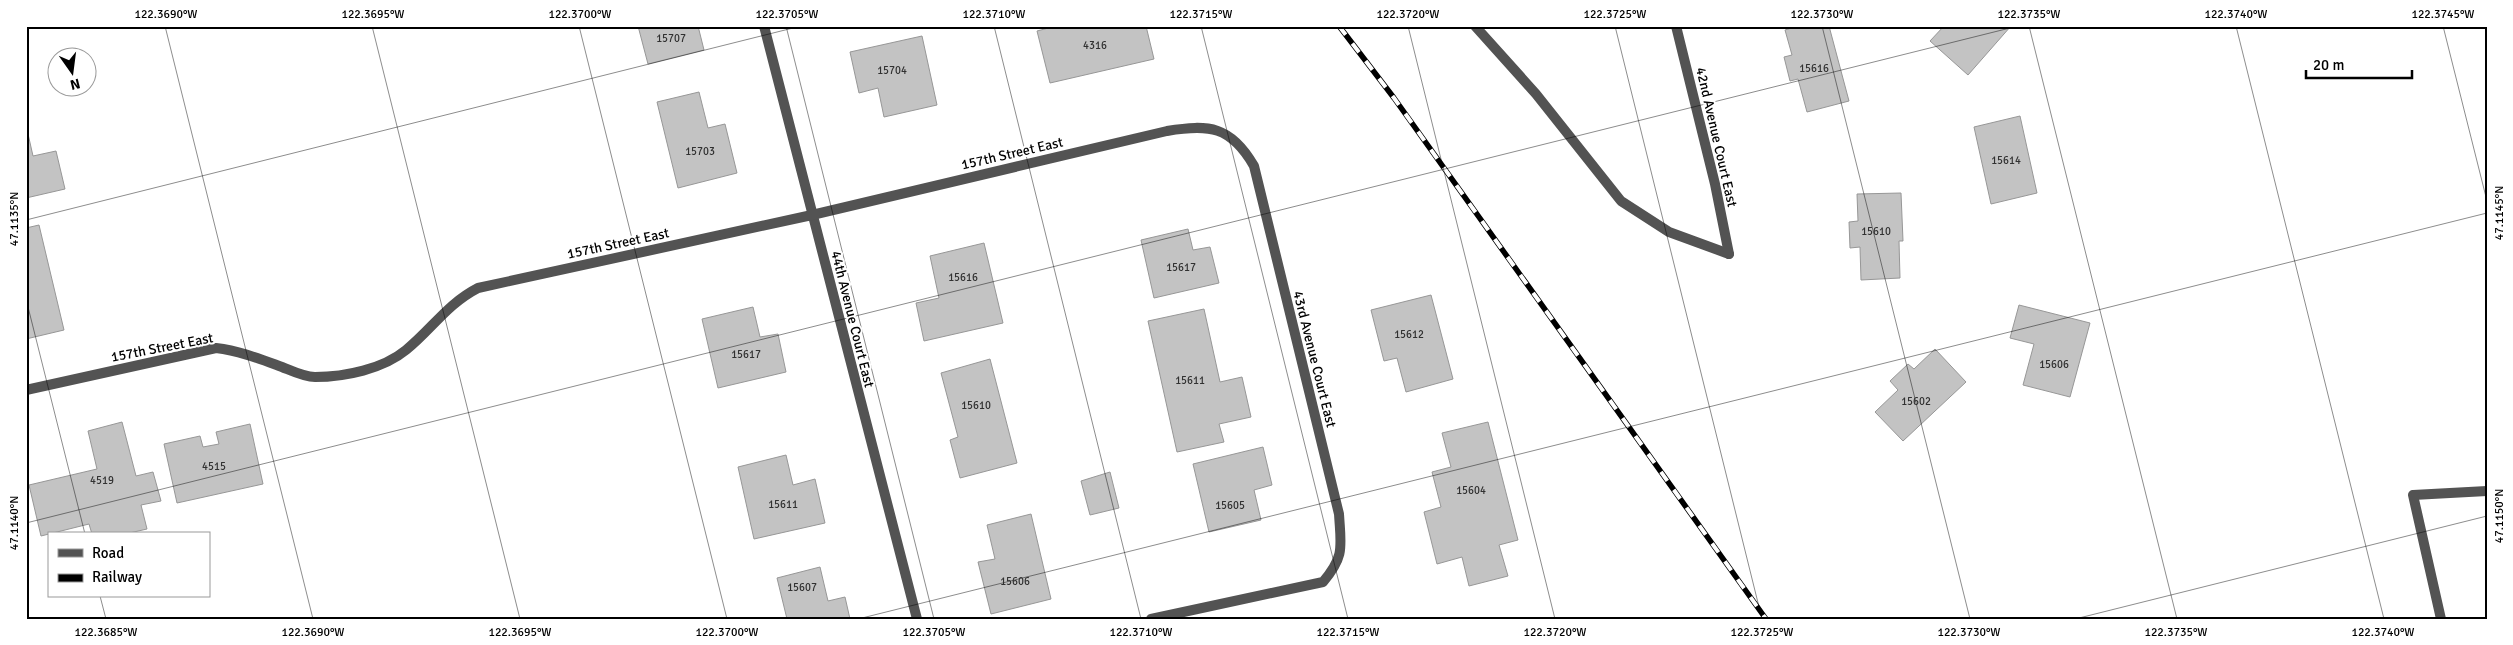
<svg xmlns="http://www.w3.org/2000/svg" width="2513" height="645" font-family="Signika,sans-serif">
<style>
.building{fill:#c3c3c3;stroke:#979797}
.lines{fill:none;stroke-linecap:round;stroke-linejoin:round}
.lane{stroke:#535353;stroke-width:10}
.street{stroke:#535353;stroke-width:10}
.rail-casing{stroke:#000;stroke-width:5.5}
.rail{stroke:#fff;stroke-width:4;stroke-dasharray:11;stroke-linecap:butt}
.ticks{fill:none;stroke:#000;stroke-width:1;stroke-opacity:0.45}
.labels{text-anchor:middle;stroke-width:4;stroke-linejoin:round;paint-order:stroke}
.number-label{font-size:11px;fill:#313131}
.street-label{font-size:14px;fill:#000;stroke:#fff}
.neatline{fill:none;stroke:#000;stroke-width:2}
.ticks-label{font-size:12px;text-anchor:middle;fill:#000}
</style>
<rect width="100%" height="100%" fill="#fff"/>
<g class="building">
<polygon points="638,26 698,26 704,50 648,64"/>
<polygon points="1056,26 1146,26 1154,59 1050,83 1037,31"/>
<polygon points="1798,26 1829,26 1849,101 1807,112 1798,79 1790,81 1784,57 1792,55 1785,30"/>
<polygon points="1944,26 2011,26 1968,75 1930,41"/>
<polygon points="922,36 937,105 884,117 878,88 859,93 850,52"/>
<polygon points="699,92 708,128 725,124 737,173 678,188 657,102"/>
<polygon points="2020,116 2037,193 1991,204 1974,127"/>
<polygon points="26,125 33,156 56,151 65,189 26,198"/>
<polygon points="1901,193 1903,241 1899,241 1900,278 1861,280 1860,247 1850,248 1849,222 1858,221 1857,194"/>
<polygon points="39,225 64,330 26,339 26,228"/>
<polygon points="1188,229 1193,250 1210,247 1219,283 1154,298 1141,240"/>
<polygon points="984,243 1003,323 924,341 916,303 939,298 930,256"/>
<polygon points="1431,295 1453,379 1406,392 1397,358 1384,361 1371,310"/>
<polygon points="2019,305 2090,323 2070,397 2023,385 2034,344 2010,338"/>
<polygon points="753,307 760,337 778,334 786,372 718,388 702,319"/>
<polygon points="1204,309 1220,382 1242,377 1251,417 1219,424 1224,442 1177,452 1148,321"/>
<polygon points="1935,349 1966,382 1903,441 1875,412 1898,390 1890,381 1908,364 1914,369"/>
<polygon points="990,359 1017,463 960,478 950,440 958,437 941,373"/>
<polygon points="122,422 136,476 153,472 161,501 141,505 147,529 125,534 92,534 89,524 41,536 29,485 97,469 88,431"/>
<polygon points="1488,422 1518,540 1499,545 1508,576 1469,586 1462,557 1437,564 1424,512 1441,507 1432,472 1451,467 1442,433"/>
<polygon points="250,424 263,484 177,503 164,444 200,436 203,447 219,444 216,432"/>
<polygon points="1263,447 1272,485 1254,490 1261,520 1209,532 1193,464"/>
<polygon points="786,455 793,485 815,479 825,523 754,539 738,467"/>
<polygon points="1110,472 1119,508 1090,515 1081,481"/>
<polygon points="1031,514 1051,599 991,614 978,562 995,559 987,525"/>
<polygon points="820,567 828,601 845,597 850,619 787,619 777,578"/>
</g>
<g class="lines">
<g class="lane">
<polyline points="1475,26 1536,94 1621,201 1669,232 1729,254"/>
<polyline points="2441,619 2413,495 2487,491"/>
</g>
<g class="street">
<polyline points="764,26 917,619"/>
<polyline points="1676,26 1715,184 1729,254"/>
<path d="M26,390l190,-42c24,3 44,11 66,19 10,4 22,10 33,10 30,0 68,-8 91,-27 26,-21 41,-46 72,-62l334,-73 355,-84c42,-7 64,-5 87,35l85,348c2,33 6,42 -16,68l-172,37"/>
</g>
<g class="rail-casing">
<polyline id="rail" points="1339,26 1394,98 1766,619"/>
</g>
<use href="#rail" class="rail"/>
</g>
<path class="ticks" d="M165,26l148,593M372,26l148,593M579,26l148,593M786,26l148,593M994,26l147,593M1201,26l147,593M1408,26l147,593M1615,26l147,593M1822,26l148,593M2029,26l148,593M2236,26l148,593M2443,26l44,175M26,220l775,-194M26,299l59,235M26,523l1992,-497M100,596l6,23M858,619l1629,-406M2075,619l412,-103"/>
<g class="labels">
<g class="number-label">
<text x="671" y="42">15707</text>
<text x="1095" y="49">4316</text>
<text x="1814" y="72">15616</text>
<text x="892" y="74">15704</text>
<text x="700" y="155">15703</text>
<text x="2006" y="164">15614</text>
<text x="1876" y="235">15610</text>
<text x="1181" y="271">15617</text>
<text x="963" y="281">15616</text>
<text x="1409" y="338">15612</text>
<text x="746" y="358">15617</text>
<text x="2054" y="368">15606</text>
<text x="1190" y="384">15611</text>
<text x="1916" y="405">15602</text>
<text x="976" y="409">15610</text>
<text x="214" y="470">4515</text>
<text x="102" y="484">4519</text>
<text x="1471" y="494">15604</text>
<text x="783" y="508">15611</text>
<text x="1230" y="509">15605</text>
<text x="1015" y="585">15606</text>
<text x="802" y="591">15607</text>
</g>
<g class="street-label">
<text transform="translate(1717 137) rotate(77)" y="5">42nd Avenue Court East</text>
<text transform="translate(1012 153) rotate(-13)" y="5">157th Street East</text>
<text transform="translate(618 243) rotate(-12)" y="5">157th Street East</text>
<text transform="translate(853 319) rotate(76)" y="5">44th Avenue Court East</text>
<text transform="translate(162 347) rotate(-11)" y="5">157th Street East</text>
<text transform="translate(1315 359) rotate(76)" y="5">43rd Avenue Court East</text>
</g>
</g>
<rect width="2513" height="645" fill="none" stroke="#ffffff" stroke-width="55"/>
<rect x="48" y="532" width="162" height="65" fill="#ffffff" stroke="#999999"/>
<rect x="58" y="549" width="25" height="8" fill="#535353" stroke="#999999"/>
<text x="92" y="558" font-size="15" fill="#000000">Road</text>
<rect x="58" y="574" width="25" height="8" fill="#000000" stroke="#999999"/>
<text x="92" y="582" font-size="15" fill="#000000">Railway</text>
<g transform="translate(72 72) rotate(166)"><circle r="24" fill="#ffffff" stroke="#999999"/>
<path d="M0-4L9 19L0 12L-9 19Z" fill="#000000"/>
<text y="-8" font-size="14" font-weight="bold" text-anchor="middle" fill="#000000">N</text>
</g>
<path d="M2306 70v8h106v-8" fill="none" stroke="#000000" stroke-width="2.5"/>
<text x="2313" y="70" font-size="15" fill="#000000" stroke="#ffffff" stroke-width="4" paint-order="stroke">20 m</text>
<rect x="28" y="28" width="2458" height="590" class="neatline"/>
<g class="ticks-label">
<text x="166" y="18">122.3690°W</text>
<text x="373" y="18">122.3695°W</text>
<text x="580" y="18">122.3700°W</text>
<text x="787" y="18">122.3705°W</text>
<text x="994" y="18">122.3710°W</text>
<text x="1201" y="18">122.3715°W</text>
<text x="1408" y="18">122.3720°W</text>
<text x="1615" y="18">122.3725°W</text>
<text x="1822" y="18">122.3730°W</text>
<text x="2029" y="18">122.3735°W</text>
<text x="2236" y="18">122.3740°W</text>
<text x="2443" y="18">122.3745°W</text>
<text transform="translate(2499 213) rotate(-90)" y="4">47.1145°N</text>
<text transform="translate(14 219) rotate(-90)" y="4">47.1135°N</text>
<text transform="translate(2499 516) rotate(-90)" y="4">47.1150°N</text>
<text transform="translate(14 523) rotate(-90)" y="4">47.1140°N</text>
<text x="106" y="636">122.3685°W</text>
<text x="313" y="636">122.3690°W</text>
<text x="520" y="636">122.3695°W</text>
<text x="727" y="636">122.3700°W</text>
<text x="934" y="636">122.3705°W</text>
<text x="1141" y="636">122.3710°W</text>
<text x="1348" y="636">122.3715°W</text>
<text x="1555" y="636">122.3720°W</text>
<text x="1762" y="636">122.3725°W</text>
<text x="1969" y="636">122.3730°W</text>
<text x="2176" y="636">122.3735°W</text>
<text x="2383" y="636">122.3740°W</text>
</g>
</svg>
